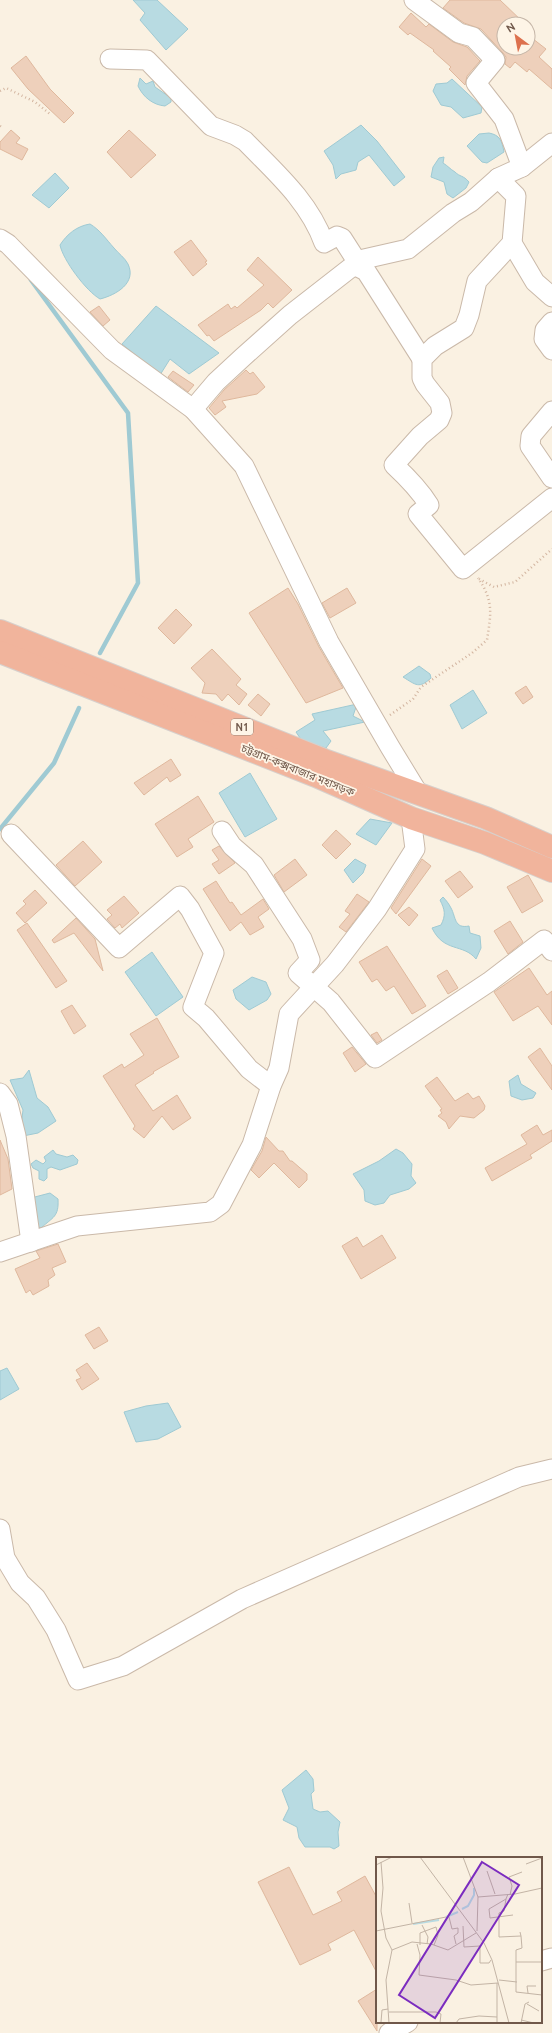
<svg xmlns="http://www.w3.org/2000/svg" width="552" height="2033" font-family="Ubuntu,'Noto Sans Bengali',sans-serif">
<style>
.water{fill:#b8dbe2;stroke:#9fcad3}
.lines{fill:none;stroke-linecap:round;stroke-linejoin:round}
.stream{stroke:#9fcad3;stroke-width:4.5}
.building{fill:#eed0bb;stroke:#dfb89d}
.minor-casing{stroke:#cab9a9;stroke-width:21}
.highway-casing{stroke:#d7d0cc;stroke-width:24}
.path{stroke:#d2b49f;stroke-width:2.5;stroke-dasharray:1 3;stroke-linecap:butt}
.minor{stroke:#fff;stroke-width:19}
.highway{stroke:#f1b49c;stroke-width:22}
.labels{text-anchor:middle;stroke-width:3.5;stroke-linejoin:round;paint-order:stroke}
.shield{fill:#fef5e7;stroke:#9b8779;stroke-width:1}
.shield-label{font-size:10px;font-weight:bold;fill:#70584a}
.street-label{font-size:11px;fill:#70584a;stroke:#fef5e7}
.inset-river{fill:none;stroke:#b8dbe2;stroke-width:2}
.inset-road{fill:none;stroke:#c3b4a5;stroke-width:1}
.view{fill:#7b2cbf;fill-opacity:0.15;stroke:#7b2cbf;stroke-width:2}
.inset-edge{fill:none;stroke:#70584a;stroke-width:2}
</style>
<rect width="100%" height="100%" fill="#faf1e2"/>
<g class="water">
<polygon points="133,0 157,0 188,29 166,50 140,20 145,13"/>
<path d="M140,78l6,6 7,-3 2,6 16,11v4l-6,4c-12,-1 -22,-9 -27,-20z"/>
<polygon points="452,79 482,107 481,113 463,118 451,107 441,105 433,91 436,84 447,83"/>
<polygon points="361,125 377,141 405,177 394,186 369,155 358,162 356,170 341,174 336,179 333,165 324,151"/>
<path d="M489,133c11,2 13,8 15,19l-17,11 -5,-1 -15,-16 12,-12z"/>
<path d="M444,157l-1,6c5,3 7,6 12,9 5,5 8,3 14,10l-3,6 -13,10 -6,-4 -3,-12 -13,-5 2,-10 6,-9z"/>
<polygon points="55,173 69,188 49,208 32,195"/>
<path d="M90,224c10,6 16,15 24,24 4,5 11,10 14,16 9,19 -12,31 -28,35 -14,-8 -37,-39 -40,-54 7,-11 17,-19 30,-21z"/>
<polygon points="156,306 219,353 189,374 170,359 160,375 122,344"/>
<path d="M419,666l11,8 1,4c-12,11 -15,7 -28,-1z"/>
<polygon points="473,690 487,713 462,729 450,705"/>
<polygon points="357,704 353,716 365,722 323,731 331,741 326,748 319,746 320,756 300,738 296,732 315,720 312,714"/>
<polygon points="250,773 277,819 245,837 219,793"/>
<polygon points="370,819 392,823 376,845 356,834"/>
<polygon points="355,859 366,865 363,873 353,883 344,870"/>
<path d="M443,897c3,3 6,7 8,11 5,9 3,21 18,18l1,7 10,3 1,12 -5,11c-13,-16 -32,-6 -44,-31l9,-3c5,-10 4,-15 -1,-25z"/>
<polygon points="152,952 183,997 156,1016 125,972"/>
<polygon points="252,977 266,982 271,994 267,1000 249,1010 236,999 233,990"/>
<polygon points="29,1070 37,1098 48,1107 56,1121 38,1133 23,1136 21,1126 23,1110 10,1080 23,1078"/>
<polygon points="518,1075 521,1084 536,1093 533,1098 522,1100 511,1096 509,1081"/>
<polygon points="396,1149 403,1153 412,1164 411,1176 416,1183 409,1189 390,1195 384,1203 375,1205 365,1201 364,1190 353,1174 379,1161"/>
<polygon points="53,1150 56,1154 67,1157 73,1155 78,1160 77,1164 60,1170 51,1167 47,1169 47,1178 44,1181 39,1179 39,1171 33,1168 31,1164 36,1160 43,1164 46,1161 44,1157"/>
<path d="M50,1193l8,6c1,18 -5,18 -17,29l-5,-2 -5,-28z"/>
<polygon points="7,1368 19,1389 0,1400 0,1371"/>
<polygon points="168,1403 181,1427 158,1439 136,1442 124,1412 146,1406"/>
<polygon points="306,1770 313,1779 314,1791 311,1794 313,1809 320,1812 328,1811 340,1822 338,1832 339,1846 334,1849 330,1847 305,1847 299,1838 297,1827 283,1820 289,1808 282,1790"/>
</g>
<g class="lines">
<g class="stream">
<polyline points="31,280 128,413 138,583 100,653"/>
<polyline points="0,829 54,763 79,708"/>
</g>
</g>
<g class="building">
<polygon points="450,0 500,0 525,24 504,24 504,48 528,48 528,35 546,49 539,57 552,69 552,89 529,69 527,72 515,62 510,68 505,64 506,57 503,53 481,29 464,23 443,8"/>
<polygon points="411,13 426,27 429,24 453,42 467,47 480,61 467,76 465,85 449,69 451,67 433,51 434,50 410,33 408,35 399,27"/>
<polygon points="26,56 50,89 74,113 64,123 28,89 11,68"/>
<polygon points="11,130 20,138 16,143 28,149 22,160 0,149 0,142"/>
<polygon points="129,130 156,155 131,178 107,152"/>
<polygon points="191,240 207,261 205,262 207,264 193,276 174,252"/>
<polygon points="258,257 292,290 273,308 268,303 261,310 214,341 209,335 207,336 198,325 228,304 231,309 235,306 237,308 264,285 247,270"/>
<polygon points="99,306 110,320 103,326 90,312"/>
<polygon points="246,370 250,374 253,372 265,387 257,394 222,401 226,407 215,415 209,408 224,390"/>
<polygon points="173,371 194,385 188,392 168,377"/>
<polygon points="288,588 298,604 319,647 343,688 306,703 249,613"/>
<polygon points="347,588 356,603 330,618 322,603"/>
<polygon points="176,609 192,625 174,644 158,628"/>
<polygon points="212,649 241,679 236,685 247,694 239,705 228,694 222,701 216,694 202,693 205,683 191,668"/>
<polygon points="526,686 533,697 523,704 515,693"/>
<polygon points="258,694 270,704 261,716 248,705"/>
<polygon points="171,759 181,775 170,782 167,777 144,795 134,783"/>
<polygon points="198,796 214,822 188,839 193,847 177,857 155,824"/>
<polygon points="336,830 351,844 336,859 322,845"/>
<polygon points="83,841 102,862 75,886 56,865"/>
<polygon points="219,846 235,863 219,874 212,864 219,860 212,850"/>
<polygon points="295,859 307,875 284,892 274,875"/>
<polygon points="422,859 431,866 396,914 391,908"/>
<polygon points="460,871 473,887 458,898 445,881"/>
<polygon points="528,875 543,901 522,913 507,887"/>
<polygon points="216,881 230,903 232,902 241,915 263,899 269,909 258,917 264,927 250,935 241,922 230,931 203,889"/>
<polygon points="35,890 47,903 25,923 16,913 26,904 23,901"/>
<polygon points="357,894 369,902 346,932 339,927 350,914 345,911"/>
<polygon points="124,896 139,913 122,928 120,924 115,928 107,919 112,915 107,910"/>
<polygon points="409,907 418,915 409,926 398,915"/>
<polygon points="76,918 95,939 103,971 74,933 54,943 52,940"/>
<polygon points="510,921 523,942 508,954 494,931"/>
<polygon points="27,923 67,981 56,988 17,930"/>
<polygon points="387,946 426,1006 412,1014 394,986 386,991 377,979 372,982 359,962"/>
<polygon points="529,968 547,995 552,991 552,1025 538,1006 513,1021 494,992"/>
<polygon points="447,970 458,988 448,994 437,976"/>
<polygon points="72,1005 86,1026 74,1034 61,1011"/>
<polygon points="157,1018 179,1057 153,1072 154,1073 135,1085 153,1111 177,1095 191,1118 173,1130 162,1116 144,1138 133,1129 135,1126 103,1076 122,1064 124,1068 144,1055 130,1034"/>
<polygon points="377,1032 382,1040 377,1043 371,1035"/>
<polygon points="352,1047 366,1064 355,1072 343,1053"/>
<polygon points="540,1048 552,1066 552,1090 528,1057"/>
<polygon points="437,1077 455,1101 468,1093 473,1099 479,1096 485,1106 484,1110 474,1118 460,1116 449,1129 446,1122 438,1116 442,1113 440,1110 442,1109 425,1086"/>
<polygon points="537,1125 543,1135 552,1130 552,1141 530,1155 532,1158 492,1181 485,1168 527,1144 521,1135"/>
<polygon points="266,1137 279,1151 283,1151 290,1161 292,1161 307,1174 307,1180 299,1188 274,1163 259,1178 251,1170 262,1151"/>
<polygon points="0,1140 8,1159 12,1189 0,1195"/>
<polygon points="382,1235 396,1258 361,1279 342,1246 357,1237 363,1247"/>
<polygon points="58,1244 66,1262 52,1268 55,1275 48,1280 49,1286 33,1295 30,1290 26,1293 15,1269 40,1258 36,1251"/>
<polygon points="99,1327 108,1341 94,1349 85,1335"/>
<polygon points="87,1363 99,1379 82,1390 76,1380 81,1378 76,1370"/>
<polygon points="289,1867 313,1915 342,1901 337,1892 365,1876 377,1898 377,1973 354,1930 328,1944 331,1950 300,1965 258,1882"/>
<polygon points="377,1989 377,2031 358,2001"/>
</g>
<g class="lines">
<g class="minor-casing">
<g id="minor">
<polyline points="414,0 459,33 473,37 495,60 476,83 504,119 522,167"/>
<path d="M110,59l37,1 64,66 24,9 10,6c30,31 64,60 79,102l13,-7 5,2 16,25"/>
<path d="M498,178l18,18 -4,47 -35,38 -8,34 -5,13 -29,18 -13,13v19l3,6 15,19 2,10 -3,7 -19,16 -26,29c14,13 25,24 35,40l-11,9 45,55 89,-71"/>
<polyline points="0,239 8,244 112,350 193,409 244,466 329,642 390,747 418,793"/>
<polyline points="512,243 535,282 552,297"/>
<polyline points="354,265 366,271 422,359"/>
<polyline points="552,322 545,330 544,339 552,350"/>
<polyline points="193,409 216,382 243,357 290,315 349,269 364,259 408,249 453,213 471,202 498,178 522,167 552,143"/>
<polyline points="552,411 531,436 530,446 552,478"/>
<polyline points="222,831 232,846 254,865 302,939 310,960 298,973 331,1002 375,1058 489,982 544,940 552,951"/>
<polyline points="11,834 119,948 180,896 190,909 214,953 193,1007 206,1018 249,1069 271,1086"/>
<polyline points="0,1093 8,1104 16,1136 31,1242"/>
<polyline points="0,1252 77,1226 210,1212 221,1204 252,1145 271,1086 279,1068 289,1014 335,964 377,909 415,849 411,818"/>
<polyline points="0,1529 5,1558 20,1583 36,1598 56,1630 78,1680 123,1666 242,1599 519,1477 552,1469"/>
<polyline points="541,1961 552,1958"/>
<polyline points="389,2033 408,2022"/>
</g>
</g>
<g class="highway-casing">
<g id="highway">
<polyline points="0,631 324,760 486,818 552,847"/>
<polyline points="0,652 316,776 411,818 485,843 552,871"/>
</g>
</g>
<g class="path">
<polyline points="0,91 6,88 35,102 50,114"/>
<polyline points="0,126 1,127"/>
<polyline points="479,579 494,587 515,582 552,549"/>
<path d="M390,715l23,-16 8,-12 51,-34 15,-13c4,-26 7,-39 -9,-62"/>
</g>
<use href="#minor" class="minor"/>
<use href="#highway" class="highway"/>
</g>
<g class="labels">
<rect class="shield" x="231" y="719" width="22" height="16" rx="3"/>
<g class="shield-label">
<text x="242" y="731">N1</text>
</g>
<g class="street-label">
<text transform="translate(298 770) rotate(22)" y="4">চট্টগ্রাম-কক্সবাজার মহাসড়ক</text>
</g>
</g>
<g transform="translate(376 1857)">
<rect width="166" height="166" fill="#faf1e2"/>
<path class="inset-river" d="M86,52l6,-3 6,-11v-7M70,60l12,-5M37,67l26,-4"/>
<path class="inset-road" d="M44,0l64,86 8,17 17,63M87,0l15,40 -1,34M5,5l2,26 -2,23 5,27 6,12M150,7l16,-6M0,8l16,-8M111,14l8,23M132,37l-2,5 -17,10 1,9 23,-3M134,38l2,-9 -3,-9 13,-5M102,40l37,-3 27,-6M130,42l-2,12 -5,2v24l22,-1 -1,-4M33,46l3,20M73,60l3,12 6,-1v5l-4,3 2,8M46,68l6,12 -1,7M87,69l1,21 16,-1v17h9l2,-3M0,74l70,-14M145,79l1,12 -6,2v12h26M41,87l3,11 -1,20 37,5 15,5 27,-2M44,88v-12l16,-6 2,8 -4,10M140,105v30l26,3M123,123l18,2M121,126v40M152,136l-1,-7h9M151,147l12,7M13,155h47l5,2 -1,9M145,163l13,3M5,165l1,-12 6,-1M13,166l-3,-43 6,-30 20,-8 19,2 17,6 28,-17M80,166l3,-4 20,-3 18,1M145,166l4,-19 4,-2"/>
<path class="view" d="M106,5l37,23 -84,133 -36,-23z"/>
<rect width="166" height="166" class="inset-edge"/>
</g>
<g transform="translate(516 36) rotate(328)"><circle r="19" fill="#fef5e7" stroke="#c5b6a8"/>
<path d="M0-3L7 15L0 10L-7 15Z" fill="#dd714e"/>
<text y="-6" font-size="11" font-weight="bold" text-anchor="middle" fill="#70584a">N</text>
</g>
</svg>
